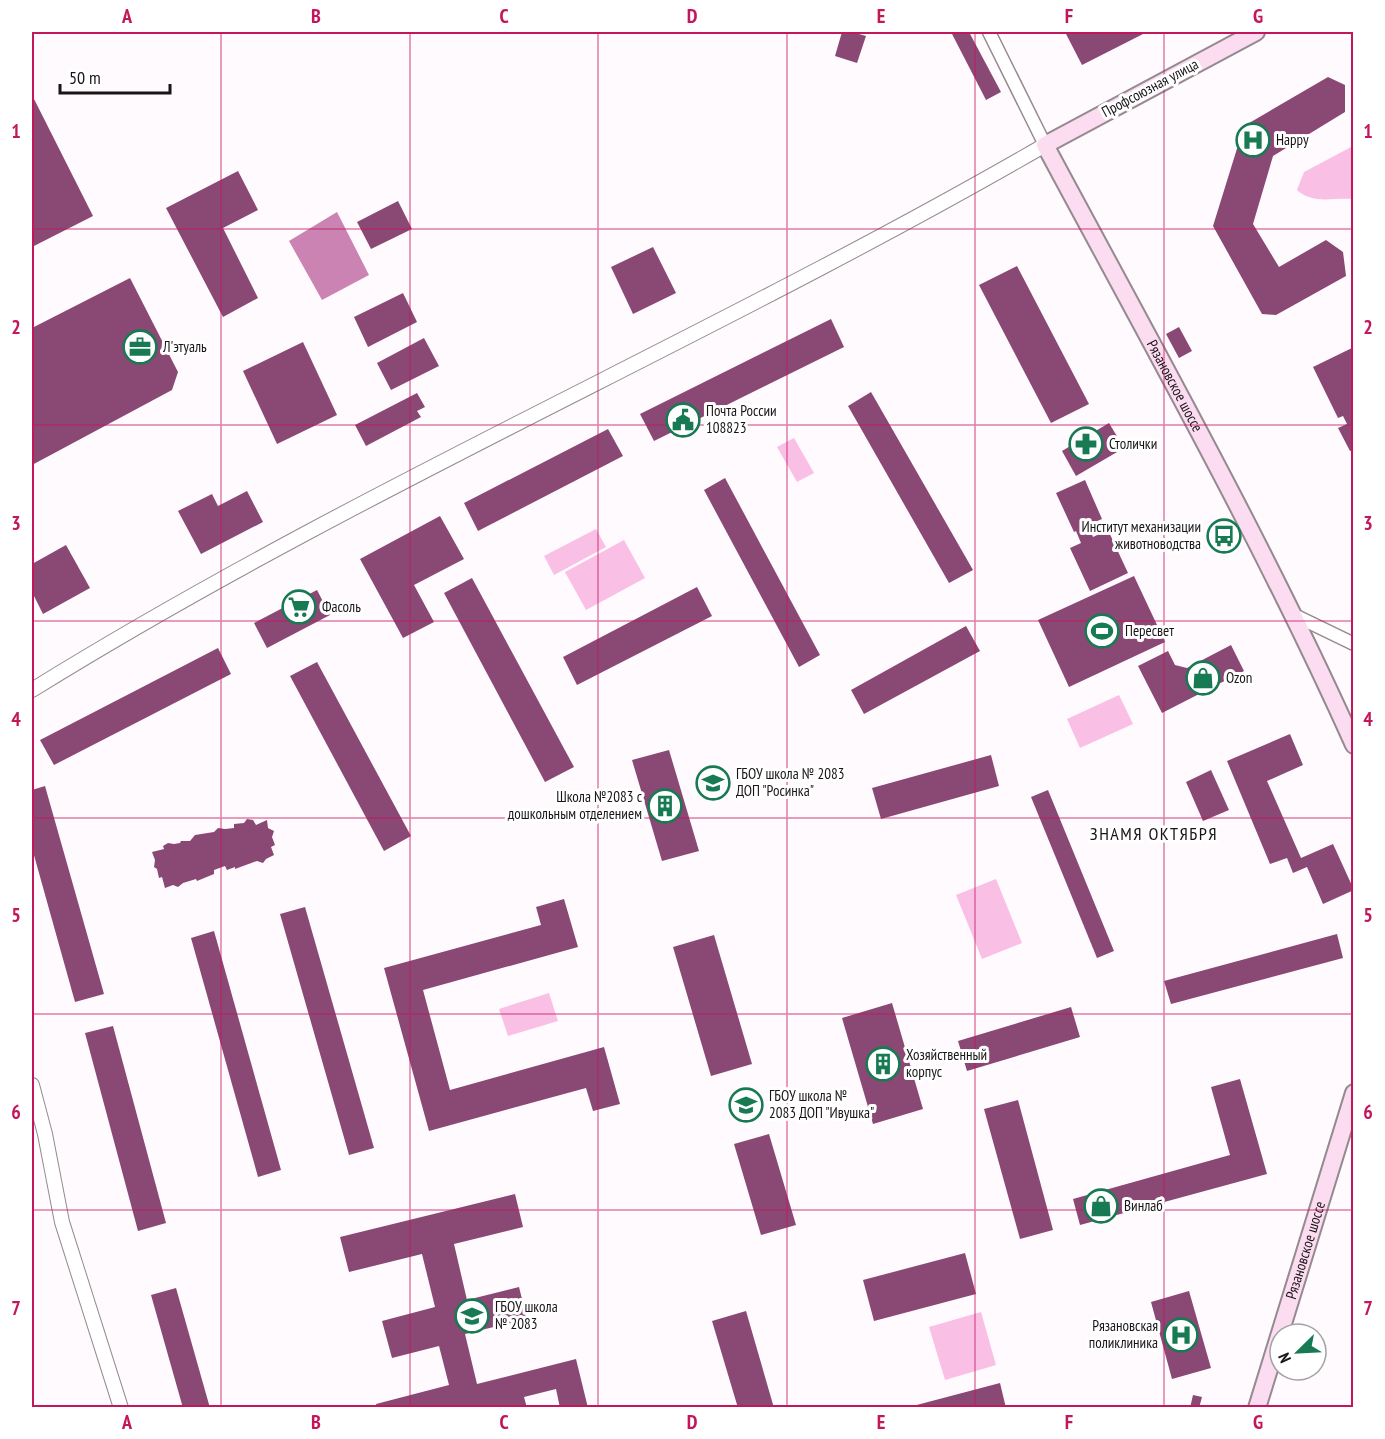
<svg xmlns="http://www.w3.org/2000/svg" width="1385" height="1439" font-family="'PT Sans Narrow',sans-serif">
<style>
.green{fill:#fabfe5}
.water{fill:#cb83b3}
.building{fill:#8a4875}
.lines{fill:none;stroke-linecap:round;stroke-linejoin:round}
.minor-casing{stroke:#948a90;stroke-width:15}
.tertiary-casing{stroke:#948a90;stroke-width:16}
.secondary-casing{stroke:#948a90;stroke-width:20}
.minor{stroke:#fff;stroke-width:12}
.tertiary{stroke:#fff;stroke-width:14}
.secondary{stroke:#fbdcf1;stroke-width:16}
.grid{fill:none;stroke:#c2185b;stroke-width:1.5;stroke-opacity:0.55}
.labels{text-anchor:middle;stroke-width:6;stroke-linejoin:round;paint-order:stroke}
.street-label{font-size:15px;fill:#191517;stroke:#fff}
.poi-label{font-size:15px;fill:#191517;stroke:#fff;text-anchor:start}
.quarter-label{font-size:18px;letter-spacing:1.5px;fill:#191517;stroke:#fff}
.neatline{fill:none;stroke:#c2185b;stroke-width:2}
.grid-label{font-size:20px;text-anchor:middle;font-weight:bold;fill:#c2185b}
</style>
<rect width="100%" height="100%" fill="#fffafd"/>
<g class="green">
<path d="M1353,146v53c-20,-2 -39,6 -56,-9l7,-18z"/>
<polygon points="794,438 814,473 797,482 777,447"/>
<polygon points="596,529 606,547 554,575 544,556"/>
<polygon points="624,540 645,578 586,610 565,572"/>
<polygon points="1119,695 1133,724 1080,748 1067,719"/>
<polygon points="996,879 1022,943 982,959 956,895"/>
<polygon points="549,993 558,1021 508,1036 499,1009"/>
<polygon points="981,1312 996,1365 945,1380 929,1327"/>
</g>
<polygon class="water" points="337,212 369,275 322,300 289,241"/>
<g class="building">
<polygon points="842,32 852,32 866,36 857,63 835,56"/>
<polygon points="951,32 969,32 1001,92 986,100"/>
<polygon points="1065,32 1147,32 1082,65"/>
<polygon points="1328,77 1345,85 1345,112 1273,156 1253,224 1279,267 1326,240 1343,252 1346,276 1276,315 1262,314 1213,226 1244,126"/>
<polygon points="32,95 93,216 32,247"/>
<polygon points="238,171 258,210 223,228 258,298 223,317 166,208"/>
<polygon points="398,201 412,229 371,249 357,222"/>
<polygon points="653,247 676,293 633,314 611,267"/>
<polygon points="1017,266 1089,404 1051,423 979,285"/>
<polygon points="130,278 178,372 172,390 32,465 32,328"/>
<polygon points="403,293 417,322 368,347 354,317"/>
<polygon points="831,319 844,347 654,441 640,414"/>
<polygon points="1179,327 1192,351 1179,358 1166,334"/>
<polygon points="424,338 439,366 391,390 377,363"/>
<polygon points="303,342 337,415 277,444 243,371"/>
<polygon points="1354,347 1354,450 1350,451 1338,428 1347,424 1343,416 1338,418 1313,367"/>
<polygon points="871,392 973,570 949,583 848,406"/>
<polygon points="417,393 425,407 417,411 421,417 366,446 355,425"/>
<polygon points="1109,423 1124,448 1076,476 1062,451"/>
<polygon points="608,429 623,456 478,531 464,503"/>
<polygon points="725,478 820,655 799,667 704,490"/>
<polygon points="1085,480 1102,519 1088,525 1093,537 1108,530 1128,573 1090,591 1070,548 1081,543 1076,531 1074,532 1056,493"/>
<polygon points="247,491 263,522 201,554 178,511 212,494 218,506"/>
<polygon points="440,516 464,559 414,585 434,622 403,638 360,559"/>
<polygon points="66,545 90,588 43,614 32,592 32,564"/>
<polygon points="1134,576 1165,642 1069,687 1038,620"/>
<polygon points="472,578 574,767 545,782 444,593"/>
<polygon points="697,587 712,616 577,685 563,657"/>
<polygon points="317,590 330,615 267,648 254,623"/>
<polygon points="966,626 980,651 864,714 851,690"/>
<polygon points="1231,645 1244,671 1162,713 1138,666 1168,651 1175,665 1187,668"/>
<polygon points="218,648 231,674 54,765 40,740"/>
<polygon points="317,662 411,836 384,851 290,676"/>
<polygon points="1290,734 1303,765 1267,781 1301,858 1333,844 1354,890 1323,904 1307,867 1293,873 1287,858 1270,864 1227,761"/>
<polygon points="669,750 699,851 662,861 632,760"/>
<polygon points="991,755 999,786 881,819 872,788"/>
<polygon points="1211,770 1229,810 1203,821 1186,782"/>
<polygon points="45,786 104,994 75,1002 32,848 32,790"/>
<polygon points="1048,790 1114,951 1097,958 1031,797"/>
<polygon points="247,819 253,820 256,825 267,820 268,828 274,831 272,837 275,845 271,847 274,855 266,859 263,863 257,861 235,869 235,867 227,870 225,866 214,870 214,874 197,881 196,879 183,883 178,887 173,885 165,888 162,877 159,878 157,869 154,867 155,860 152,852 164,849 163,846 168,843 174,844 180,843 181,841 190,841 195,835 214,832 218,828 225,829 234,828 234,824 244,823"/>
<polygon points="564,899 578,947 423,990 450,1090 604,1047 620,1104 593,1111 586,1088 429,1131 384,968 541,925 536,907"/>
<polygon points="305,907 374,1148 349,1155 280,914"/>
<polygon points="214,931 281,1170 258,1177 191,938"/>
<polygon points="1337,934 1343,958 1171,1004 1164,981"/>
<polygon points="714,935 752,1064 711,1076 673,947"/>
<polygon points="892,1003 923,1109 873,1124 842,1018"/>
<polygon points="1071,1007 1080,1037 967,1071 958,1041"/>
<polygon points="113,1026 166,1223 138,1231 85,1033"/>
<polygon points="1240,1079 1267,1174 1080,1225 1073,1199 1230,1155 1211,1087"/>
<polygon points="1018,1100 1053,1230 1020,1239 984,1109"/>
<polygon points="769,1134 796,1225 761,1235 734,1144"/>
<polygon points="515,1194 523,1227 454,1244 467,1300 519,1287 527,1319 465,1334 477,1384 576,1359 588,1408 560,1408 556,1389 524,1397 527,1408 377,1408 376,1404 449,1385 439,1346 392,1358 382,1321 435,1307 422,1254 349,1272 340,1237"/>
<polygon points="965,1253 976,1294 874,1321 863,1280"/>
<polygon points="176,1288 210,1408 183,1408 151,1295"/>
<polygon points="1189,1291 1211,1368 1172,1379 1151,1302"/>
<polygon points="746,1311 774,1408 738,1408 712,1321"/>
<polygon points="1000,1383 1006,1408 909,1408 909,1407"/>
<polygon points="1193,1395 1202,1397 1199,1408 1190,1408"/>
</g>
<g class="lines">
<g class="minor-casing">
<g id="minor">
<polyline points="989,32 1045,145"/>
<polyline points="1292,614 1354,644"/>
</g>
</g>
<g class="tertiary-casing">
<g id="tertiary">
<path d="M32,690c326,-202 681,-353 1013,-545"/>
<polyline points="32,1085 45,1134 62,1222 121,1408"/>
</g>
</g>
<g class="secondary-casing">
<g id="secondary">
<path id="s1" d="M1256,32l-211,113c106,198 217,395 309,600"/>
<path id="s2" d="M1257,1408l97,-315"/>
</g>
</g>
<use href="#minor" class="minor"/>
<use href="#tertiary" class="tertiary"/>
<use href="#secondary" class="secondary"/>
</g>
<path class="grid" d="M221,32v1376M410,32v1376M598,32v1376M787,32v1376M975,32v1376M1164,32v1376M32,229h1322M32,425h1322M32,621h1322M32,818h1322M32,1014h1322M32,1210h1322"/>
<defs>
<g id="hospital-ring" transform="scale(1.725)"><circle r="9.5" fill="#fff" stroke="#177a52" stroke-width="1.5"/><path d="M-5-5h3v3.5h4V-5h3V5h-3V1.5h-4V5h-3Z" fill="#177a52"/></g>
<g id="office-ring" transform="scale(1.725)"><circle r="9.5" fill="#fff" stroke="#177a52" stroke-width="1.5"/><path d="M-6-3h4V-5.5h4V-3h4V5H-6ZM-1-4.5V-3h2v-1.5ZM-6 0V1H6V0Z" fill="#177a52"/></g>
<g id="civic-ring" transform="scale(1.725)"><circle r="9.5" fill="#fff" stroke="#177a52" stroke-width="1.5"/><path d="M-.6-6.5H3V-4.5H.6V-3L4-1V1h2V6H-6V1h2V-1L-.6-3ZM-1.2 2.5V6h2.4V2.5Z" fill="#177a52"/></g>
<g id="pharmacy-ring" transform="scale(1.725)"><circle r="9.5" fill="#fff" stroke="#177a52" stroke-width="1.5"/><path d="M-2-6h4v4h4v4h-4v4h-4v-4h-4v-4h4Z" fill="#177a52"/></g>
<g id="bus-ring" transform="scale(1.725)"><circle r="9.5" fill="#fff" stroke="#177a52" stroke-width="1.5"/><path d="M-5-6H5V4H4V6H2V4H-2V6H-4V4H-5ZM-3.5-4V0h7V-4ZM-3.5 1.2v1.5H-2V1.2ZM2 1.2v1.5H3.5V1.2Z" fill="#177a52"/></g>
<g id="supermarket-ring" transform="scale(1.725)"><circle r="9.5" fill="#fff" stroke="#177a52" stroke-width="1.5"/><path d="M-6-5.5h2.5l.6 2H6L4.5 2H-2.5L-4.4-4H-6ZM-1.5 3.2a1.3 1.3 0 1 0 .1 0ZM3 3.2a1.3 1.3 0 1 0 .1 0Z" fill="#177a52"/></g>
<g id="stadium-ring" transform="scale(1.725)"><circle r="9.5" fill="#fff" stroke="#177a52" stroke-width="1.5"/><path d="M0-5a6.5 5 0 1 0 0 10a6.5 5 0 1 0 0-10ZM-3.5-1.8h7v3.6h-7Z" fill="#177a52"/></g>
<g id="shop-ring" transform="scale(1.725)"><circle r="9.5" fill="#fff" stroke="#177a52" stroke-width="1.5"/><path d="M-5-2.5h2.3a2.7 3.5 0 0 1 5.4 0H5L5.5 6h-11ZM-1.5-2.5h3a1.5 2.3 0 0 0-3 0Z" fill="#177a52"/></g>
<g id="school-ring" transform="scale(1.725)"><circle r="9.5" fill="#fff" stroke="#177a52" stroke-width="1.5"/><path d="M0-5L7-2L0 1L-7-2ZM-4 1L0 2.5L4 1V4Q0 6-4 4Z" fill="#177a52"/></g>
<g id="building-ring" transform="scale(1.725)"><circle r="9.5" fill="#fff" stroke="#177a52" stroke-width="1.5"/><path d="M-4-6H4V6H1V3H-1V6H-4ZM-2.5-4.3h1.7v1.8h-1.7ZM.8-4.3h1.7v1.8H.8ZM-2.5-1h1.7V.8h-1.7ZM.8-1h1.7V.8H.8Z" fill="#177a52"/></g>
</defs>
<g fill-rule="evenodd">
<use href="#hospital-ring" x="1253" y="140"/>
<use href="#office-ring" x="140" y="347"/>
<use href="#civic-ring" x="683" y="420"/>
<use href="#pharmacy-ring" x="1086" y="444"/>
<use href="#bus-ring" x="1224" y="536"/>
<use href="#supermarket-ring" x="299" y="607"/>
<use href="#stadium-ring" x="1102" y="631"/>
<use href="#shop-ring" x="1203" y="678"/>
<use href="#school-ring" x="713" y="783"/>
<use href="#building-ring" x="665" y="806"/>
<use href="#building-ring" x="883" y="1064"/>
<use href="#school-ring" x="746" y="1105"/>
<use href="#shop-ring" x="1101" y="1206"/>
<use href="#school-ring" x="472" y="1316"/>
<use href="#hospital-ring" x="1181" y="1335"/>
</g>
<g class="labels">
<g class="street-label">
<text transform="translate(1150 88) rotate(-28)" y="5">Профсоюзная улица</text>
<text dy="5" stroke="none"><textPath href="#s1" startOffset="513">Рязановское шоссе</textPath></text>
<text dy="5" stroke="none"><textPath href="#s2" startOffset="165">Рязановское шоссе</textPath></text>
</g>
<g class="poi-label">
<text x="1276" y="145">Happy</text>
<text x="163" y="352">Л'этуаль</text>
<text x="706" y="416">Почта России<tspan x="706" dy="17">108823</tspan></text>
<text x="1109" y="449">Столички</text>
<text x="1201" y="532" text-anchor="end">Институт механизации<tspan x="1201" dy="17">животноводства</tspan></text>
<text x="322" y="612">Фасоль</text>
<text x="1125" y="636">Пересвет</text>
<text x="1226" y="683">Ozon</text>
<text x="736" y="779">ГБОУ школа № 2083<tspan x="736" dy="17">ДОП "Росинка"</tspan></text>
<text x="642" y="802" text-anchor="end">Школа №2083 с<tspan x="642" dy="17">дошкольным отделением</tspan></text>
<text x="906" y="1060">Хозяйственный<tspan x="906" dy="17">корпус</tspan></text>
<text x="769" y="1101">ГБОУ школа №<tspan x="769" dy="17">2083 ДОП "Ивушка"</tspan></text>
<text x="1124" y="1211">Винлаб</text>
<text x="495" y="1312">ГБОУ школа<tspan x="495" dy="17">№ 2083</tspan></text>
<text x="1158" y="1331" text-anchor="end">Рязановская<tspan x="1158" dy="17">поликлиника</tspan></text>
</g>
<g class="quarter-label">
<text x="1154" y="840">ЗНАМЯ ОКТЯБРЯ</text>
</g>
</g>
<rect width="1385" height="1439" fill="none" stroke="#ffffff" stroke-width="66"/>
<g transform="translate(1298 1352) rotate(246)"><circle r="28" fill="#ffffff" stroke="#a3a1a2" stroke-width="1.5"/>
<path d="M0-4.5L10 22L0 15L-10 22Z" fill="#177a52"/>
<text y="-9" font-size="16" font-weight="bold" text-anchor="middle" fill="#191517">N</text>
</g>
<path d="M60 84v9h110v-9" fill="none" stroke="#191517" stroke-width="3"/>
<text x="69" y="84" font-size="18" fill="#191517" stroke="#ffffff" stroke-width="4.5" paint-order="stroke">50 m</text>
<rect x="33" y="33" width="1319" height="1373" class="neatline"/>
<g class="grid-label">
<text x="127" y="23">A</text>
<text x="316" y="23">B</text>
<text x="504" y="23">C</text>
<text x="692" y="23">D</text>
<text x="881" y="23">E</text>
<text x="1069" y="23">F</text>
<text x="1258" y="23">G</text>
<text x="16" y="138">1</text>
<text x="1368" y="138">1</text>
<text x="16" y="334">2</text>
<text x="1368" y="334">2</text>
<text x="16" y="530">3</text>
<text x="1368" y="530">3</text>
<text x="16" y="726">4</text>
<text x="1368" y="726">4</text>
<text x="16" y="922">5</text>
<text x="1368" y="922">5</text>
<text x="16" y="1119">6</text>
<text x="1368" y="1119">6</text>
<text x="16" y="1315">7</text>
<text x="1368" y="1315">7</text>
<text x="127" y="1429">A</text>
<text x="316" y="1429">B</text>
<text x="504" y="1429">C</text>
<text x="692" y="1429">D</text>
<text x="881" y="1429">E</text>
<text x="1069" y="1429">F</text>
<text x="1258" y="1429">G</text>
</g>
</svg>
